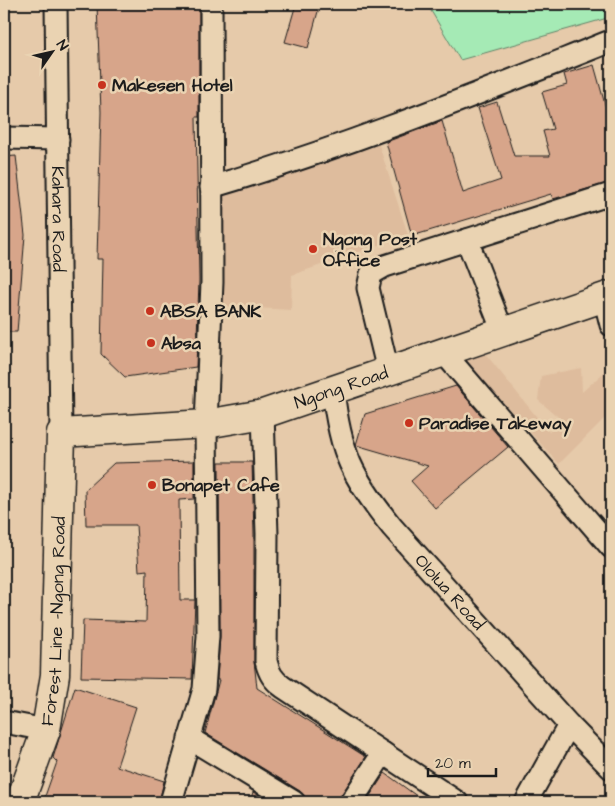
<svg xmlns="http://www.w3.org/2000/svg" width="615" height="806" font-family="'Architects Daughter',sans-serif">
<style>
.built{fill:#debc9d}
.green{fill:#a5eab5;stroke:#608368}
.building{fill:#d7a58a;stroke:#1c1c1c}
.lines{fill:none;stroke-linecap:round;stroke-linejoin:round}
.minor-casing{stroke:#1c1c1c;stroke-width:25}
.major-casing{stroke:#1c1c1c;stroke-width:31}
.minor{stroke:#ead3b2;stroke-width:21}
.major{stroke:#ead3b2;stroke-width:28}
.poi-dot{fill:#c8321e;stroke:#ead3b2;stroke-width:2}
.labels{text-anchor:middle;stroke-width:5;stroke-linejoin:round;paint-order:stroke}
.poi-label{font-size:18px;font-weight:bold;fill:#1c1c1c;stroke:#ead3b2;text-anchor:start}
.street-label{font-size:18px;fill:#1c1c1c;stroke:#ead3b2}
</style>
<rect width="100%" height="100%" fill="#e6caaa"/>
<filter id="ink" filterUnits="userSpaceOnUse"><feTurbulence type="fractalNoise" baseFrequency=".02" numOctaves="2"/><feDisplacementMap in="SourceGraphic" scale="10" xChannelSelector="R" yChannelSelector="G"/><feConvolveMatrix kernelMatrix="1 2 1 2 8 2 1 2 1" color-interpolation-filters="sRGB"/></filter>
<g filter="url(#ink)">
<g class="built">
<polygon points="379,145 408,235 292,275 291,310 220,306 224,192"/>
<polygon points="484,352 549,432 563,421 538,400 541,376 581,368 582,392 609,368 611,371 611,412 559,464 464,359"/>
</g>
<polygon class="green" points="427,4 611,4 611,17 460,60"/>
<g class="building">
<polygon points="97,4 199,4 199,117 196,117 199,280 196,367 125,377 101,354 103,259 97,259 101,112"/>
<polygon points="296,4 320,4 308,48 285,42"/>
<polygon points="594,65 611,126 611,182 553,199 551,194 412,236 386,142 442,121 463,193 501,180 478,108 497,102 514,156 550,156 543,131 553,129 542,92 567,85 564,74"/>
<polygon points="16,156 25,235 17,332 4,332 4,157"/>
<polygon points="456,386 508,447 435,508 411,481 428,466 356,445 365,414"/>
<polygon points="194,461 194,499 179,500 180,600 195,600 192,679 81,677 83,620 146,622 147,570 139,571 136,525 86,525 85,490 114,463"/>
<polygon points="219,462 252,462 254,534 254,661 257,688 366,757 341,795 339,802 306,802 300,791 205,733 219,680 217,680 220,636"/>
<polygon points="75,687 136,707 117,766 164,781 159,802 43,802 57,762 53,758"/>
<polygon points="385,773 425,802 366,802"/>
<polygon points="253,792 270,802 250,802"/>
</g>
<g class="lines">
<g class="minor-casing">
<g id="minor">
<path id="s1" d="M56,4l5,429"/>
<polyline points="4,138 58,139"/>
<path d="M211,187c136,-40 268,-94 400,-146"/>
<polyline points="467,240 503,332"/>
<polyline points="604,297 611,325"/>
<polyline points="444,353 611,547"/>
<polyline points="388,371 368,288 371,274 385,266 611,194"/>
<path id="s2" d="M333,390c7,63 19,87 59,137l177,198 42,43"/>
<path d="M263,414l4,120 -1,127c3,12 7,19 17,26l174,115"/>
<polyline points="4,722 46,730"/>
<polyline points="189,738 294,802"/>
<polyline points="171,802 204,689 208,636 206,424 212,282 211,4"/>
<polyline points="351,802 383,753"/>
<polyline points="526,802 569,725"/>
</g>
</g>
<g class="major-casing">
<g id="major">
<path id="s3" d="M20,802l26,-72 9,-55 6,-242 145,-9 57,-10 348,-119"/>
</g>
</g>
<use href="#minor" class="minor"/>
<use href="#major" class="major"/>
</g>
</g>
<g class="poi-dot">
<circle cx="102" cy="85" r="5"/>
<circle cx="313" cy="249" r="5"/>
<circle cx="150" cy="311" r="5"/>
<circle cx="151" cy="343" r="5"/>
<circle cx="409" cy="423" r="5"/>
<circle cx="152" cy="485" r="5"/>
</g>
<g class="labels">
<g class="poi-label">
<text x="112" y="91">Makesen Hotel</text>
<text x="323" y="245">Ngong Post<tspan x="323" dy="21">Office</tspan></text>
<text x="160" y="317">ABSA BANK</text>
<text x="161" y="349">Absa</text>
<text x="419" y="429">Paradise Takeway</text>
<text x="162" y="491">Bonapet Cafe</text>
</g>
<g class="street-label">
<text dy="6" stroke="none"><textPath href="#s1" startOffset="215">Kahara Road</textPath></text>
<text dy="6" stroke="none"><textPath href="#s3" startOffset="660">Ngong Road</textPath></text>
<text dy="6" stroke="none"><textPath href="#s2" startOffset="239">Ololua Road</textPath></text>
<text dy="6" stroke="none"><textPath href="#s3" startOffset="186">Forest Line -Ngong Road</textPath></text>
</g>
</g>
<rect width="615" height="806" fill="none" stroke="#ead3b2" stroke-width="20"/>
<rect x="10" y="10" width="595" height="786" fill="none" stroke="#1c1c1c" stroke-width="2" filter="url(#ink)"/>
<g transform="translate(52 52) rotate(56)" stroke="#ead3b2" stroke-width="4" paint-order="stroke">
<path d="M0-4L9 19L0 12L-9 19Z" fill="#1c1c1c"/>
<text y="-8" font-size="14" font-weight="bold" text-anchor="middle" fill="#1c1c1c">N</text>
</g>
<path d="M428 768v8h68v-8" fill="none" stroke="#1c1c1c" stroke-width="2.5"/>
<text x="435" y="768" font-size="15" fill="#1c1c1c" stroke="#ead3b2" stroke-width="4" paint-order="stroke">20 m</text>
</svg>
